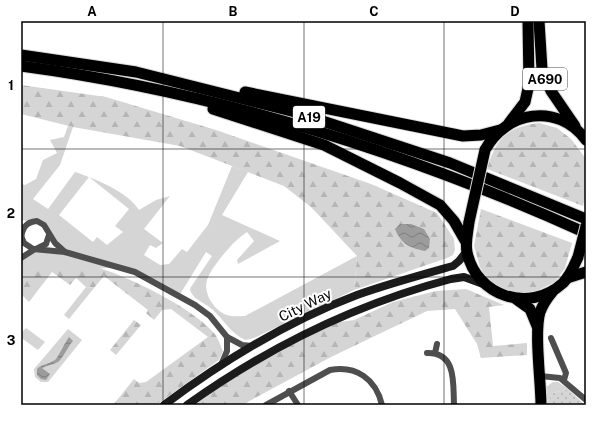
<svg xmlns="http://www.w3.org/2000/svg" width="607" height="426" font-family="'Public Sans',sans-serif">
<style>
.grass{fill:#d5d5d5;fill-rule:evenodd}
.forest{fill:url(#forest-firs)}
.park{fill:url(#park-dots)}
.water{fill:url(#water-waves)}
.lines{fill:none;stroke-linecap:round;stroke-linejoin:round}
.highway-casing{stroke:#dbdbdb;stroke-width:13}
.street{stroke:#4e4e4e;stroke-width:6}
.secondary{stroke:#1b1b1b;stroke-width:8}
.highway{stroke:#000;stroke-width:11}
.highway-bridge-casing{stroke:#dbdbdb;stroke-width:13;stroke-linecap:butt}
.highway-bridge{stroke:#000;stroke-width:11}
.grid{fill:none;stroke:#000;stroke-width:1;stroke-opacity:0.55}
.labels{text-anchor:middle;stroke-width:4;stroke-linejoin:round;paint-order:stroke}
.shield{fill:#fff;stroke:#4c4c4c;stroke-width:1}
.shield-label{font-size:13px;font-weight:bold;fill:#000}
.street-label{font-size:14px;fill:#000;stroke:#fff}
.neatline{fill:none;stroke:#000;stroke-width:1.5}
.grid-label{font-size:13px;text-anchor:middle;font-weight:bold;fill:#000}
</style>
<defs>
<pattern id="forest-firs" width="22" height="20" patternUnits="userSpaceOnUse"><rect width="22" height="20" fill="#d5d5d5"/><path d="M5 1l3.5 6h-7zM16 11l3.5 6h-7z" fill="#b5b5b5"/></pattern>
<pattern id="park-dots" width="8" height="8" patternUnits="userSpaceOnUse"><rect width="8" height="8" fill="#d5d5d5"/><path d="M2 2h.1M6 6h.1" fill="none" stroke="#b5b5b5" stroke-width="1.8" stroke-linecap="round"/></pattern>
<pattern id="water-waves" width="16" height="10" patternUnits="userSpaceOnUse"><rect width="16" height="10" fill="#9c9c9c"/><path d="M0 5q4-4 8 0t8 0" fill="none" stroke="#7d7d7d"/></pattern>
</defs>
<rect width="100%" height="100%" fill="#fff"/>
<g class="grass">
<path d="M68,126l5,1 -13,38 -27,34 15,10 27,-37c20,7 52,19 64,38l17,-10 14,-4 -26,33 19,14 -7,5 -6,-3 -6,10 16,10 9,-1 13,-15 5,3 21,-27 24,-59 16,6 -26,43 58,26 -42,23 -1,-4 17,-19 -7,-9c-12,7 -36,35 -40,48 -4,13 7,31 20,35 5,2 13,1 18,1l112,-60 -3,34 -100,48 -8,2c-16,-6 -24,-24 -38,-34 -7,-5 -15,-7 -18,-16l1,-3 21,-31 -6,-4 -27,44 -59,-29 -38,3 -46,-1 -15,16v-27l14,-9 29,3c-14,-19 -18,-29 -43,-32v-36l4,1 11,-6 7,-19 14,-7 -7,-13 14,-3zM89,177l40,32 -14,17 8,6 -16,13 -10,-8 -4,5 -34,-27z"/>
<polygon points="86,287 94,288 69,319 64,315"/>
<polygon points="26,328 45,342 38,350 23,339 21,333"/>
<polygon points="68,329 82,340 48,382 41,382 35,377 34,369"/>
<polygon points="553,382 558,382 568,389 553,393 546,405 546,387"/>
</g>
<g class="forest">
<polygon points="21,85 106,97 216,130 371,184 437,213 454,239 455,250 453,255 447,258 354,290 357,256 311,207 284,186 180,146 73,127 21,114"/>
<path d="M539,123l18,5 14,11 15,20v35l-3,12 -96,-37c9,-31 20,-42 52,-46z"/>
<polygon points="481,209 572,243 565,268 555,282 536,291 518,294 504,289 487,279 480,267 474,246"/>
<path d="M99,268c31,9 93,40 114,64 5,5 7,13 10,19l-4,9 -63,45h-43l21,-26 5,4 7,-1 62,-45 -37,-28 -9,1 -8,10 -8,-7 2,-3 -44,-34 -10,12 -8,-1 -10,-9 -6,7 -18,-13 -23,30 -6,-6 -2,2c0,-13 2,-23 15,-29z"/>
<polygon points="466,289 504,305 489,307 493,346 527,343 527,355 481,358 477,344 455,309 427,311 331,357 242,405 187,405 326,324 354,320 393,302 436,291"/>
<polygon points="134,320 141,325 116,355 110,350"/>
</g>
<polygon class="park" points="568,389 585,405 546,405 553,393"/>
<g class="water">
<path d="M400,224h11l13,5 6,10 -1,9 -4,3c-15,-3 -24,-7 -30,-22z"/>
<path d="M69,337l4,4c-4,4 -12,20 -15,21 -5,3 -11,3 -16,6l8,6 -4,6 -5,-1 -4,-4v-6c5,-5 12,-5 18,-9 4,-4 9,-16 14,-23z"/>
</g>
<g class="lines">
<g class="highway-casing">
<g id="highway">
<polyline points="539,21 542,69 551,91 575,126"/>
<polyline points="21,55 136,72 295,112 450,163 586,219"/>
<path d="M21,66c195,26 386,86 565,167"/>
<polyline points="245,92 463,136 481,135 500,130"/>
<polyline points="213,109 324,145 400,183 440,205 454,221 466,242"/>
<polyline points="509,123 525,102 529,84 528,21"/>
<path d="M485,150c21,-39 73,-48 101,-10"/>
<path d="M469,222c-1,10 -4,20 -2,30 9,44 62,62 96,31 7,-7 11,-17 15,-26"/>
<polyline points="567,278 586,272"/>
<polyline points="516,299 530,309 537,326"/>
<path d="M541,405c0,-23 -7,-73 -1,-93 3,-8 8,-15 13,-21"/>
</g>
</g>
<g class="street">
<polyline points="21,236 24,243 33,249 65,252 135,272 195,305 210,316 227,337 242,345 252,346"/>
<path d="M21,239c1,-10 4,-17 16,-18l7,4 11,18 10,9"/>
<polyline points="38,248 46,244 49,235"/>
<polyline points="21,258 35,249"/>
<polyline points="551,338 566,373 564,380"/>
<path d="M427,353c30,-1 26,31 27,52"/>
<polyline points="435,353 437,344"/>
<polyline points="221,365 227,351 227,337"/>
<polyline points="540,376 560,378 586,400"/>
<polyline points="289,391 298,405"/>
<path d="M266,405l64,-35c26,-5 46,9 52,35"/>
</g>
<g class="secondary">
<path d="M164,405c59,-44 124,-84 193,-110 31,-11 64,-20 96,-29l6,-5 8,-10"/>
<path d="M187,405c80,-57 169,-101 264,-126l13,-2 19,7"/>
</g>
<use href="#highway" class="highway"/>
<g class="highway-bridge-casing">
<g id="highway-bridge">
<polyline points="469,222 485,150"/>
<polyline points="578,257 586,226"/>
</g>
</g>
<use href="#highway-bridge" class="highway-bridge"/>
</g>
<path class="grid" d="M163,21v384M304,21v384M444,21v384M21,149h565M21,277h565"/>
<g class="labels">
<g class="shield">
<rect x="523" y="68" width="44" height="22" rx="3"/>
<rect x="293" y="106" width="32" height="22" rx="3"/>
</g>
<g class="shield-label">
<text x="545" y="84">A690</text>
<text x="309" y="122">A19</text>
</g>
<g class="street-label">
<text transform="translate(305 305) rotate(-26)" y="5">City Way</text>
</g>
</g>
<rect width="607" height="426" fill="none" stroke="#ffffff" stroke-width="44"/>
<rect x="22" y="22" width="563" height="382" class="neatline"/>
<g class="grid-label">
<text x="92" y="16">A</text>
<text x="233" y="16">B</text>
<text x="374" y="16">C</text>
<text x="515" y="16">D</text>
<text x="11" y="90">1</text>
<text x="11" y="218">2</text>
<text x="11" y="345">3</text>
</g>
</svg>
